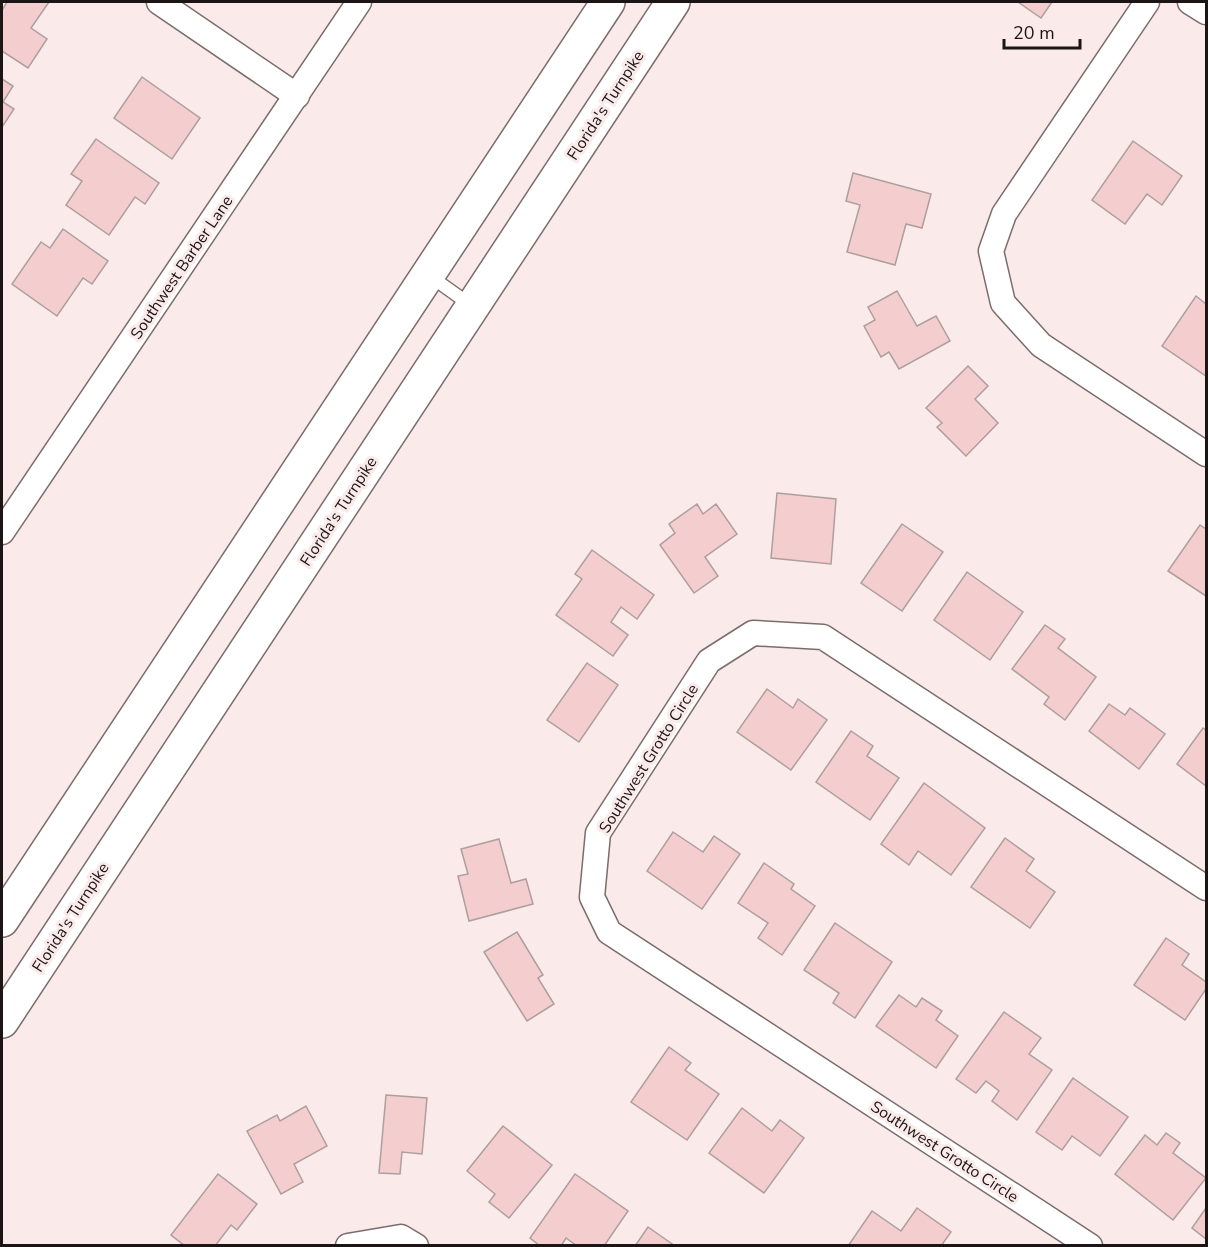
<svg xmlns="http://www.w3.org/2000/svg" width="1208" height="1247" font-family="'Nunito Sans',sans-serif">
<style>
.building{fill:#f4cece;stroke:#ae9e9e;stroke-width:1.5}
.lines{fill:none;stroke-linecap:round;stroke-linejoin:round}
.service-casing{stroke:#7b6d6c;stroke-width:15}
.minor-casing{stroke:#7b6d6c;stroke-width:27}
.motorway-casing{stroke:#7b6d6c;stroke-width:36}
.service{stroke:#fff;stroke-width:12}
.minor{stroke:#fff;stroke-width:24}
.motorway{stroke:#fff;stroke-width:33}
.labels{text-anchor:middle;stroke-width:6;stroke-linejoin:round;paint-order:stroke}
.street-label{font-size:16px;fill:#1b1515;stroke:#fbeaea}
</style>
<rect width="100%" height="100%" fill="#fbeaea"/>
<g class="building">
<polygon points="7,2 49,2 31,28 47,39 28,68 2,51 2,10"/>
<polygon points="1018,2 1052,2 1041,18"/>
<polygon points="142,77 200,118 172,159 114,118"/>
<polygon points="2,79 13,86 3,102 14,109 2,127"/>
<polygon points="96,139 159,183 145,204 135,197 109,235 66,205 82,181 71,174"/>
<polygon points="1133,141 1182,176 1162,205 1147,194 1125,224 1092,200"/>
<polygon points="853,173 931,194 922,228 906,224 895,265 847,252 860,205 846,201"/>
<polygon points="63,229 108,261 92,284 83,278 57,316 12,284 41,242 50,248"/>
<polygon points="897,291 917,326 936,316 950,341 899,369 889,352 881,357 864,326 875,320 868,307"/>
<polygon points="1196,296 1206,304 1206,376 1162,346"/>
<polygon points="968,366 988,386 975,399 998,423 966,456 937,427 942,423 926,408"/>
<polygon points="777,493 836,499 831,564 771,558"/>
<polygon points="697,504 703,514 716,504 737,534 705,557 718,576 694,593 660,545 675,533 669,524"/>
<polygon points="902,524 943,552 902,611 861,583"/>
<polygon points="1200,525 1206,529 1206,596 1168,571"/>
<polygon points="592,550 654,595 637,619 621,607 611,622 628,635 613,656 556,615 582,579 575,574"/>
<polygon points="967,572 1023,612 990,660 934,620"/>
<polygon points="1045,625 1065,639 1058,648 1096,677 1065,720 1044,704 1049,697 1012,669"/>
<polygon points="587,663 618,685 579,742 547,720"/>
<polygon points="767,689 793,708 798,699 827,720 791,770 737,732"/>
<polygon points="1109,704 1125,715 1130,708 1165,734 1139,769 1089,731"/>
<polygon points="1203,728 1206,730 1206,786 1177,764"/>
<polygon points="851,731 873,746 867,756 899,778 870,820 816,782"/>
<polygon points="924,783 985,828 951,875 918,851 909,865 881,844"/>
<polygon points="673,832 703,852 714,836 740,854 702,909 647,871"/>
<polygon points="1005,838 1034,859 1026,871 1055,892 1030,928 971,887"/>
<polygon points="499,839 511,883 526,879 533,904 469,921 458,876 468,874 461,849"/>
<polygon points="764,863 794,884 791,889 815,906 782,955 758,938 768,923 738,903"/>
<polygon points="835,923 892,962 855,1018 833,1003 839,993 804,970"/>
<polygon points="517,932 543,975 538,978 554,1004 527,1021 484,952"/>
<polygon points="1166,938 1189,954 1182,965 1206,982 1206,989 1185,1020 1134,985"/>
<polygon points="899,995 916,1007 922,998 942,1011 936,1020 958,1036 936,1068 876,1026"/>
<polygon points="1004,1012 1041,1038 1029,1054 1052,1070 1017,1120 992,1101 999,1091 986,1081 976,1093 956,1079"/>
<polygon points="669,1047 691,1063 685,1070 719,1094 687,1140 631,1102"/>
<polygon points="1073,1078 1128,1117 1100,1156 1072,1136 1062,1150 1036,1132"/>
<polygon points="386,1095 427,1098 422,1154 402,1152 400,1174 379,1173"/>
<polygon points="306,1106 327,1146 294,1164 303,1182 281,1194 247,1131 277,1115 280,1121"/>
<polygon points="742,1108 772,1131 780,1120 804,1138 764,1193 709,1153"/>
<polygon points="503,1126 552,1165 509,1218 489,1202 495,1194 467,1171"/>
<polygon points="1166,1133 1180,1143 1173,1153 1206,1178 1173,1220 1115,1174 1145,1135 1157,1145"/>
<polygon points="218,1174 257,1204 237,1230 231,1225 215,1246 185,1246 171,1235"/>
<polygon points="575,1174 628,1211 604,1246 577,1246 566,1238 561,1246 540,1246 530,1238"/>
<polygon points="917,1208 951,1232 941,1246 848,1246 872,1211 901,1231"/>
<polygon points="1206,1208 1206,1239 1192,1228"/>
<polygon points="648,1227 675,1246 635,1246"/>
</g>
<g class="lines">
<g class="service-casing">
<polyline id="service" points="430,276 472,306"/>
</g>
<g class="minor-casing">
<g id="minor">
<polyline points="159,2 297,96"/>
<polyline points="1147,2 1004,214 991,251 1003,303 1041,345 1206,454"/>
<polyline points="1190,2 1206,12"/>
<polyline points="2,532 359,2"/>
<polyline points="348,1246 401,1237 416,1246"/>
<polyline points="1090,1246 609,932 592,897 598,833 709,661 753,633 823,637 1206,888"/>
</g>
</g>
<g class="motorway-casing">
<g id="motorway">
<polyline points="2,920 608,2"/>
<polyline points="2,1021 673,2"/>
</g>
</g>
<use href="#service" class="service"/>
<use href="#minor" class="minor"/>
<use href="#motorway" class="motorway"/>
</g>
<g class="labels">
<g class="street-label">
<text transform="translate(605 105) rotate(-57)" y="6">Florida's Turnpike</text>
<text transform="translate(181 267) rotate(-56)" y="6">Southwest Barber Lane</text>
<text transform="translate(338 511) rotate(-57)" y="6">Florida's Turnpike</text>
<text transform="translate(648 758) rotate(-58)" y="6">Southwest Grotto Circle</text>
<text transform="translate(70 917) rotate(-57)" y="6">Florida's Turnpike</text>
<text transform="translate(945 1151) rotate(33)" y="6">Southwest Grotto Circle</text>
</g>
</g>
<rect width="1208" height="1247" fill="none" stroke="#1b1515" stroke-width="6"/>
<path d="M1004 39v9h76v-9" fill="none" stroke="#1b1515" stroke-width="3"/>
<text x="1013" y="39" font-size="18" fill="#1b1515" stroke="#fbeaea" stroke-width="4.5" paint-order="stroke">20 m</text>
</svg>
